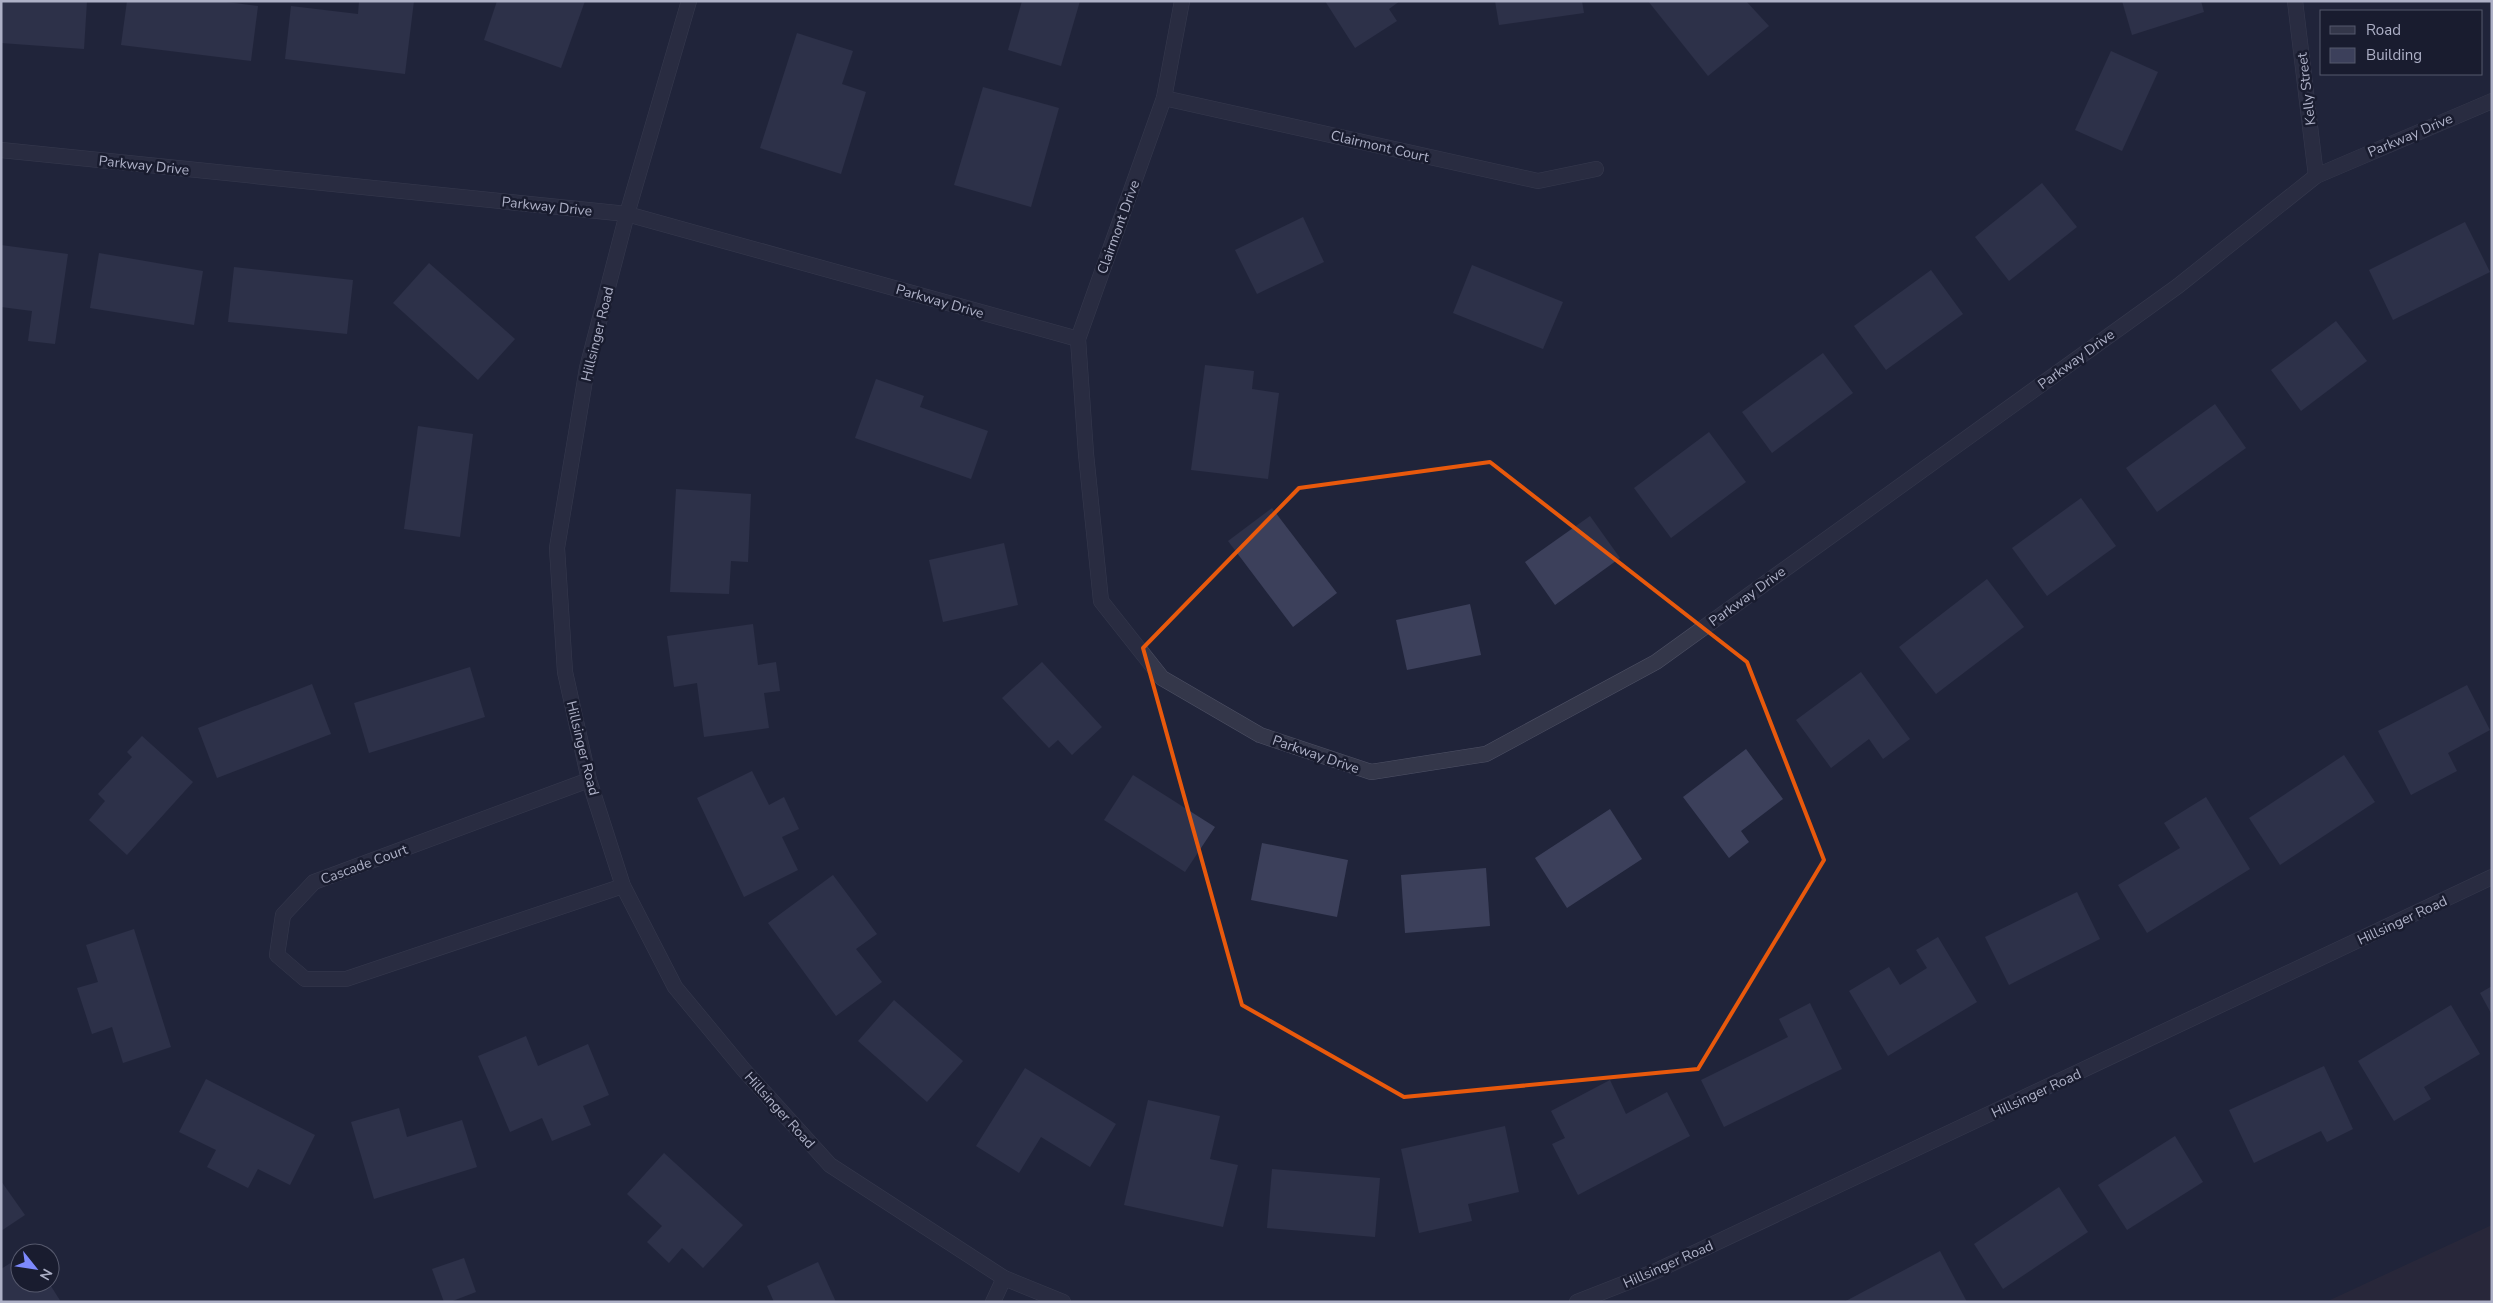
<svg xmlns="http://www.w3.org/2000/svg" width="2493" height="1303" font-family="'Nunito Sans',sans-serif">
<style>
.medical{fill:#322c3b}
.building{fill:#3c405b}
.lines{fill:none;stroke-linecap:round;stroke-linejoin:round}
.street-casing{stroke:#4e5165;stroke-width:16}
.street{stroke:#34374a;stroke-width:15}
.marked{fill:none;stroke:#e8590c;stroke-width:4;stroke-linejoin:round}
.labels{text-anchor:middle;stroke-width:5;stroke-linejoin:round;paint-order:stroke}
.street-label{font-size:14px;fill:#aeb1c7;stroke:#191c2f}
</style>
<rect width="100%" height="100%" fill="#20243a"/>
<polygon class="medical" points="2492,1225 2492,1302 2326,1302"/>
<g class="building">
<polygon points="1,1 87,1 84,49 1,43"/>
<polygon points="127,1 219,1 258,6 251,61 121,45"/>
<polygon points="359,1 414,1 405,74 285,59 291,6 358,14"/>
<polygon points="497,1 585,1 561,68 484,40"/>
<polygon points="1022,1 1080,1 1061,66 1008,50"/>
<polygon points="1325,1 1400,1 1389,9 1397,21 1355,48"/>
<polygon points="1495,1 1582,1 1584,13 1499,25"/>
<polygon points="1648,1 1746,1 1769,26 1708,76"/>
<polygon points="2122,1 2201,1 2204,12 2132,35"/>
<polygon points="797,33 853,51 842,84 866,92 841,174 760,148"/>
<polygon points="2111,51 2158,72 2122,151 2075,130"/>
<polygon points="983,87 1059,108 1031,207 954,185"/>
<polygon points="2042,183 2077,227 2009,281 1975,237"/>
<polygon points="1303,217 1324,262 1257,294 1235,250"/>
<polygon points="2465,222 2490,272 2393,320 2369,270"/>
<polygon points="1,245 68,254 55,344 28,341 32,311 1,307"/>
<polygon points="99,253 203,271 194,325 90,308"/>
<polygon points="429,263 515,339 478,380 393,303"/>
<polygon points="1472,265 1563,302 1543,349 1453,313"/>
<polygon points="234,267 353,280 347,334 228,322"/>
<polygon points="1931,270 1963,314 1886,370 1854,326"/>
<polygon points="2336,321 2367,361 2301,411 2271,370"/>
<polygon points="1823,353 1853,393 1772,453 1742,412"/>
<polygon points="1205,365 1254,371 1252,389 1279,393 1268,479 1191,470"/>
<polygon points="876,379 924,396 920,407 988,431 971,479 855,438"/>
<polygon points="2215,404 2246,448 2157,512 2126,468"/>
<polygon points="418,426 473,434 460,537 404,529"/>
<polygon points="1709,432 1746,482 1671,538 1634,488"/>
<polygon points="676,489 751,494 748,562 731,561 729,594 670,592"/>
<polygon points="2081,498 2116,546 2047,596 2012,548"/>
<polygon points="1272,508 1337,593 1293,627 1228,541"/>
<polygon points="1590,516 1620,558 1555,605 1525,562"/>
<polygon points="1004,543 1018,605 943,622 929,560"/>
<polygon points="1987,579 2024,627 1936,694 1899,647"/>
<polygon points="1470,604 1481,655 1407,670 1396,620"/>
<polygon points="753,624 758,665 776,662 780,691 764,693 769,728 704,737 697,683 674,687 667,636"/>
<polygon points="1042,662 1102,727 1072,755 1058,740 1049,748 1002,698"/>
<polygon points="470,667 485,717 369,753 354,703"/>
<polygon points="1861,672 1910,739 1883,759 1869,739 1831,768 1796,720"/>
<polygon points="312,684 331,734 217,778 198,728"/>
<polygon points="2467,685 2490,730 2448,753 2457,771 2411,795 2378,731"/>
<polygon points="142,736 193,782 127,855 89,820 105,801 98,794 132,757 127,752"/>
<polygon points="1746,749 1783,799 1741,831 1749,842 1729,858 1683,797"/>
<polygon points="2344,755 2375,802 2280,865 2249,818"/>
<polygon points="752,771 769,805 784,797 799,829 782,837 798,870 744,897 697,798"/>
<polygon points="1133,775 1215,827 1185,872 1104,820"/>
<polygon points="2206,797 2250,869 2147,933 2118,885 2180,848 2164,823"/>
<polygon points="1610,809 1642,859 1567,908 1535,858"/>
<polygon points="1262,843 1348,860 1337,917 1251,900"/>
<polygon points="1486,868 1490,926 1405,933 1401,875"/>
<polygon points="833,875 877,934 856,949 882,982 836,1016 768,923"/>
<polygon points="2077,892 2100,939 2009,985 1985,937"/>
<polygon points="134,929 171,1047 123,1063 112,1027 92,1034 77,988 98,982 86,945"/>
<polygon points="1938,937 1977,1002 1888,1056 1849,991 1889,967 1900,985 1927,968 1916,950"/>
<polygon points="2492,986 2492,1015 2480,993"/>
<polygon points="894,1000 963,1061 927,1102 858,1041"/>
<polygon points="1810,1003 1842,1069 1724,1127 1701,1080 1788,1037 1779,1019"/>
<polygon points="2451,1005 2480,1054 2424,1087 2431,1099 2394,1121 2358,1061"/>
<polygon points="526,1036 538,1066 588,1044 609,1095 583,1106 591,1125 552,1141 542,1118 510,1132 478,1056"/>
<polygon points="2324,1066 2353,1129 2327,1142 2321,1131 2254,1163 2229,1110"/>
<polygon points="1025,1068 1116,1124 1090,1167 1041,1137 1019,1173 976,1146"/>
<polygon points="206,1079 315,1135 290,1185 258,1169 248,1188 207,1167 216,1150 179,1132"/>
<polygon points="1610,1080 1626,1114 1667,1092 1690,1136 1578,1195 1552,1144 1565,1138 1551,1111"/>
<polygon points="1148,1100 1220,1116 1210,1159 1238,1165 1223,1227 1124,1205"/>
<polygon points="399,1108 407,1137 462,1120 477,1167 374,1199 351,1122"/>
<polygon points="1505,1126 1519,1192 1468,1204 1472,1221 1419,1233 1401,1149"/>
<polygon points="2175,1136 2203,1182 2127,1230 2098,1185"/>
<polygon points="664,1153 743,1225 703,1268 682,1248 669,1263 647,1242 662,1226 627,1194"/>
<polygon points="1272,1169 1380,1178 1375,1237 1267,1228"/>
<polygon points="1,1181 25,1215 1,1231"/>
<polygon points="2059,1187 2088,1232 2003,1289 1974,1244"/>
<polygon points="1940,1251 1967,1302 1844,1302"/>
<polygon points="20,1257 20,1283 49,1283 61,1302 1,1302 1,1269"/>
<polygon points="464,1258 476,1292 450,1302 444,1302 432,1269"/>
<polygon points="818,1262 836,1302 774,1302 767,1286"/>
</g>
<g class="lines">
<g class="street-casing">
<g id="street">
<polyline points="689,1 627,214 587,368 557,548 565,672 589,780 623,886 675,987 743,1069 830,1165 1004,1278 1063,1302"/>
<polyline points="1182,1 1164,98 1078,339 1086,454 1101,601 1162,678 1260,735 1371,772 1486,754 1656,662 2178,286 2316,176 2492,101"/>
<polyline points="2295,1 2316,176"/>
<polyline points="1164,98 1538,181 1596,169"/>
<polyline points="1,150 627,214 1078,339"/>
<polyline points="589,780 314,882 283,915 277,955 305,979 346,979 623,886"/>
<polyline points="993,1302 1004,1278"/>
<polyline points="1577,1302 1656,1271 2492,877"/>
</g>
</g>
<use href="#street" class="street"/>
</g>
<path d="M0 0H2493V1303H0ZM1490,462l257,200 77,198 -126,209 -294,28 -162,-92 -99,-357 156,-160z" fill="#20243a" fill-opacity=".55" fill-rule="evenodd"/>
<path class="marked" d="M1490,462l257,200 77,198 -126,209 -294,28 -162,-92 -99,-357 156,-160z"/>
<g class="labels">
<g class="street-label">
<text transform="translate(2306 89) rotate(-97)" y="5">Kelly Street</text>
<text transform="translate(2410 135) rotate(-23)" y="5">Parkway Drive</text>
<text transform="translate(1380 146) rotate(13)" y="5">Clairmont Court</text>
<text transform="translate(144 165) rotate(6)" y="5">Parkway Drive</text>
<text transform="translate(547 206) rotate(6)" y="5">Parkway Drive</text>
<text transform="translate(1118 227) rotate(-70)" y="5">Clairmont Drive</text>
<text transform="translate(940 301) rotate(16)" y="5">Parkway Drive</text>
<text transform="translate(597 334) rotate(-76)" y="5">Hillsinger Road</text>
<text transform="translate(2076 359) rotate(-36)" y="5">Parkway Drive</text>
<text transform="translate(1747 596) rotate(-36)" y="5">Parkway Drive</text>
<text transform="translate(583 748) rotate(76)" y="5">Hillsinger Road</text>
<text transform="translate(1316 754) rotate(19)" y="5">Parkway Drive</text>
<text transform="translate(364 864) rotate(-20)" y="5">Cascade Court</text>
<text transform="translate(2402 920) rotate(-25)" y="5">Hillsinger Road</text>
<text transform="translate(2036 1093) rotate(-25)" y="5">Hillsinger Road</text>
<text transform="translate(780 1110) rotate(48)" y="5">Hillsinger Road</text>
<text transform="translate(1668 1264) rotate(-24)" y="5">Hillsinger Road</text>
</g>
</g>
<rect width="2493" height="1303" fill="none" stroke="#aeb1c7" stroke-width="5"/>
<rect x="2320" y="10" width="162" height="65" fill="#191c2f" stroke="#55586c"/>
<rect x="2330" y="26" width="25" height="8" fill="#34374a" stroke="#55586c"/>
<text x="2366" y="35" font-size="15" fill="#aeb1c7">Road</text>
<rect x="2330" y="48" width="25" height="15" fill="#3c405b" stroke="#55586c"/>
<text x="2366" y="60" font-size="15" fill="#aeb1c7">Building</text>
<g transform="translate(35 1268) rotate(120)"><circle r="24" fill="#191c2f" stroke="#55586c"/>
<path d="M0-4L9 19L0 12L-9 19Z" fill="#7d89fd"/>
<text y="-8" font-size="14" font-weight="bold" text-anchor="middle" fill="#aeb1c7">N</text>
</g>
</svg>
